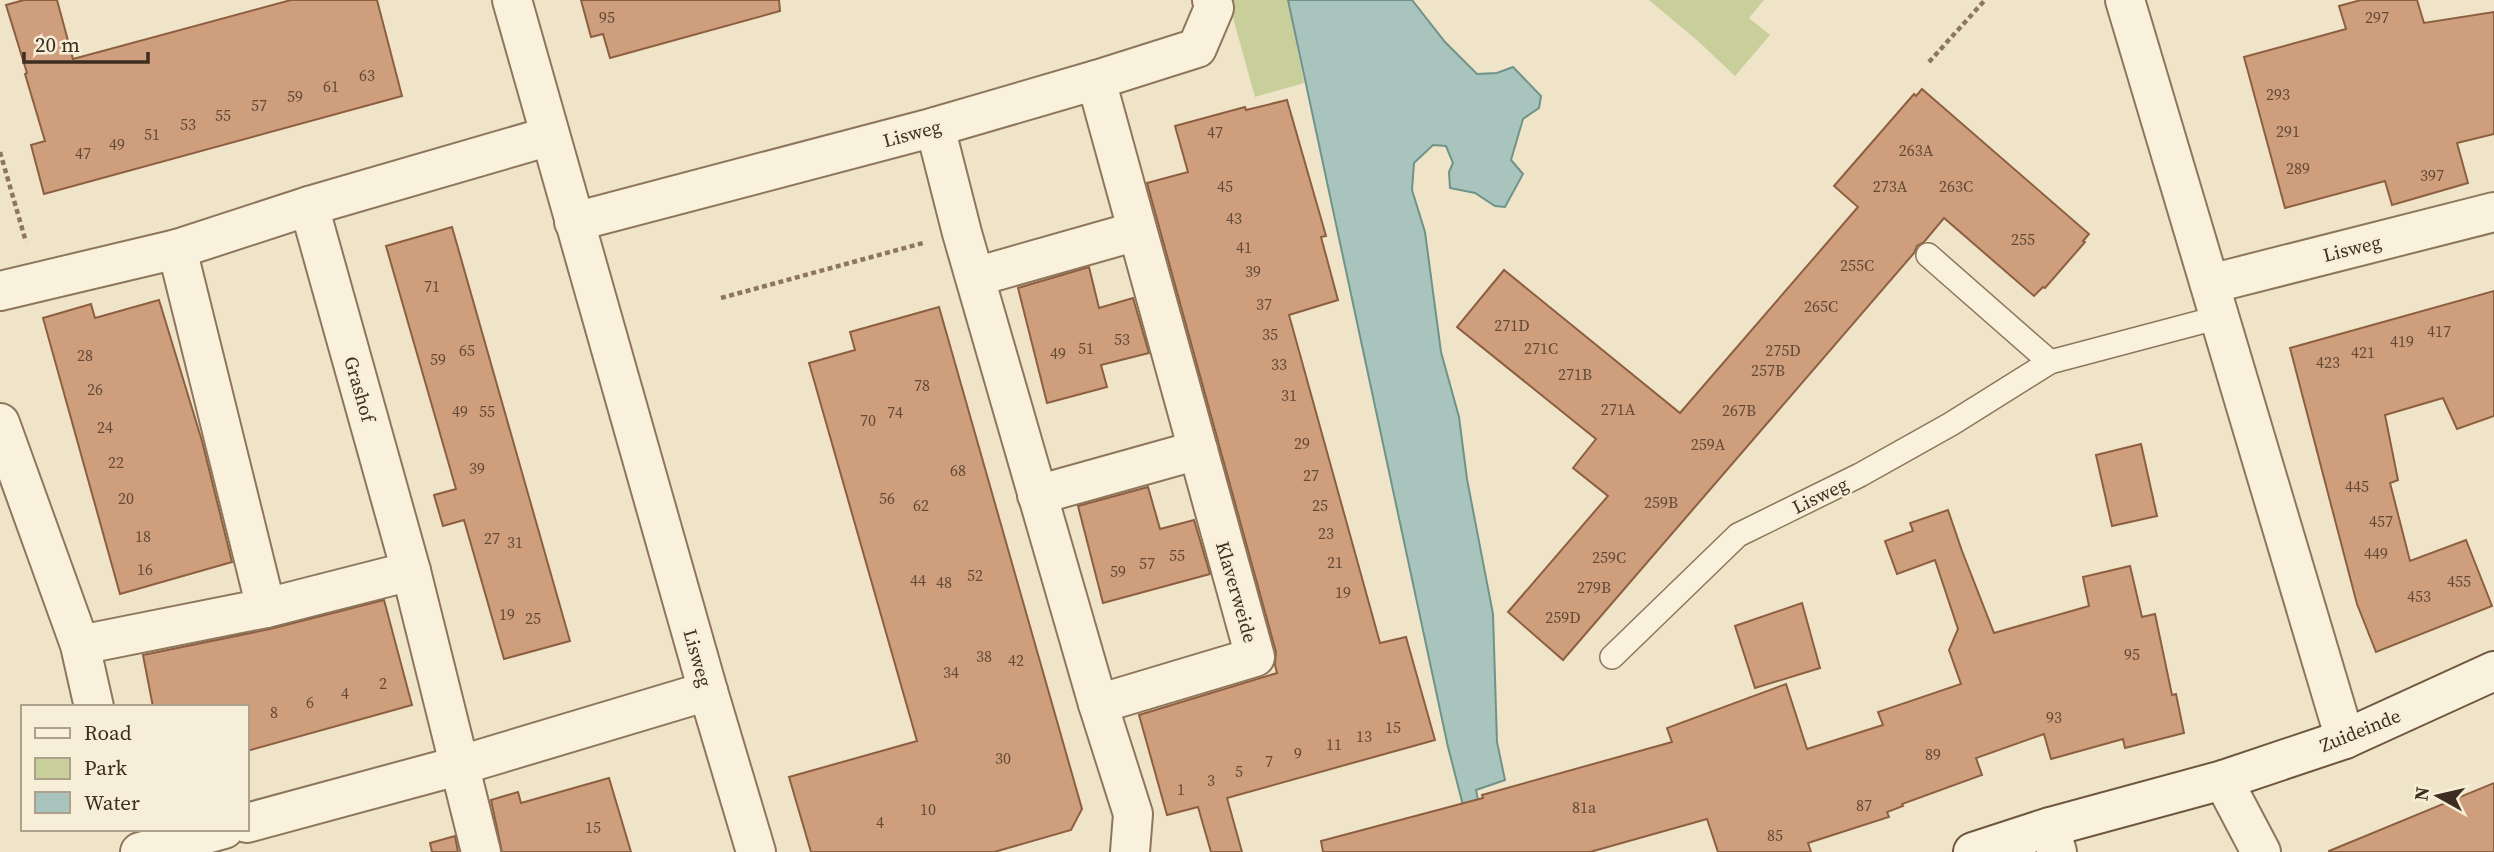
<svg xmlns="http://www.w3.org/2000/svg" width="2494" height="852" font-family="'Source Serif 4',serif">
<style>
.green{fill:#c9cf9b}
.water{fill:#a9c4bc;stroke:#6f938a;stroke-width:2}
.building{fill:#cf9f7d;stroke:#8d5f41;stroke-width:2}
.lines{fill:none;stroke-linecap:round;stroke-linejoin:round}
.lane-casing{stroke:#8d765c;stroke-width:26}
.street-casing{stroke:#8d765c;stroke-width:42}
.secondary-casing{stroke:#6f573f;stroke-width:42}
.path{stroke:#8d765c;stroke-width:4.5;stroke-dasharray:5 3.5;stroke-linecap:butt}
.lane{stroke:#faf1dc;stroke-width:23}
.street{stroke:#faf1dc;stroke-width:38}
.secondary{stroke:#faf1dc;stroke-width:38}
.labels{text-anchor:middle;stroke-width:5;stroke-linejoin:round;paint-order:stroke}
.number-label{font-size:16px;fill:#624a37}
.street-label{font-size:19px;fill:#3d2e20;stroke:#f7eed8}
</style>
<rect width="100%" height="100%" fill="#f0e4c8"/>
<g class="green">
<polygon points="1228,0 1288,0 1304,83 1255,97"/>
<polygon points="1649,0 1764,0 1749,18 1770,35 1735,76 1699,42"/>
</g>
<polygon class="water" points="1288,0 1412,0 1445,42 1477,74 1497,73 1513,67 1541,96 1539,108 1523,119 1511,160 1523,174 1505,207 1495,206 1475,193 1450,188 1449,172 1453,163 1446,146 1433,145 1414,163 1412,190 1425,232 1441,352 1459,417 1467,479 1493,614 1497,742 1505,780 1476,790 1489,852 1475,852 1448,747"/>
<g class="building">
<polygon points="24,0 57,0 73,59 291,0 377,0 402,96 44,194 31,145 45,141 25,74 27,73 6,5"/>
<polygon points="581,0 779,0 780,11 610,58 603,34 591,37"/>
<polygon points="2361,0 2417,0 2424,23 2494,12 2494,134 2457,143 2468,183 2392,205 2385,181 2285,208 2244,57 2346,29 2339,6"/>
<polygon points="1922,89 2089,234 2083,241 2085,242 2045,288 2043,287 2034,296 1944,218 1924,242 1917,246 1914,253 1563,660 1508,612 1608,496 1573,468 1596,439 1457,327 1504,270 1680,413 1858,207 1834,186 1914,94 1916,96"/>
<polygon points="1287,100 1326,236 1321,237 1338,300 1289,315 1380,643 1406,637 1435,740 1227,798 1242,852 1211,852 1198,807 1167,815 1139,715 1277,673 1275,665 1276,652 1147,183 1188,172 1175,126 1245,107 1246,110"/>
<polygon points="452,227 570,641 504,659 464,520 443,526 434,495 456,489 386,246"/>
<polygon points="1089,267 1099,308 1133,298 1149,353 1101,365 1107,387 1047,403 1018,288"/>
<polygon points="2494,291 2494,416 2457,429 2443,398 2385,415 2398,480 2390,483 2410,561 2466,540 2492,606 2376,652 2357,604 2290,348"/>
<polygon points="159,300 202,441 232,562 120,594 43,318 91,304 95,318"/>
<polygon points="939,307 1082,809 1071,830 994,852 811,852 789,777 917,741 809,363 855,350 850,332"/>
<polygon points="2141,444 2157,516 2112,526 2096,455"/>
<polygon points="1148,487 1160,529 1194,520 1210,574 1103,603 1078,506"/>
<polygon points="1948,510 1962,551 1994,633 2089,606 2083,577 2130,566 2142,617 2155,614 2172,695 2176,694 2184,733 2125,748 2123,739 2051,759 2044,734 1976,758 1982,775 1902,804 1903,806 1887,812 1889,817 1808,843 1811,852 1718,852 1707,819 1590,852 1323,852 1321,841 1483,798 1482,795 1672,742 1667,728 1786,684 1807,749 1883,725 1878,712 1961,684 1949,650 1958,629 1935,560 1897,574 1885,541 1913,531 1910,523"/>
<polygon points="384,600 412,705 247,751 247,707 153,707 143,655 270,629"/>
<polygon points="1802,603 1820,668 1755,688 1735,626"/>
<polygon points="609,778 631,852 502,852 491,800 518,792 521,803"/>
<polygon points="2494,783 2494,852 2329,852 2329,851"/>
<polygon points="455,836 458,852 432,852 430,843"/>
</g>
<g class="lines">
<g class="lane-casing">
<g id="lane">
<polyline points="1928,255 2050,362"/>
<polyline points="1612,657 1738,535 1860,475 1951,424 2050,362 2220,317"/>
</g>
</g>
<g class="street-casing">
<g id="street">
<polyline points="512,0 708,691 756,852"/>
<polyline points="2125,0 2345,739"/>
<polyline points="935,127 962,233 1098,704 1255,657 1096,80"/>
<polyline points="309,206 411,571 481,852"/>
<polyline points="574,222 935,127 1096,80 1197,48 1214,8 1212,0"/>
<polyline points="975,277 1137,231"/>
<polyline points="2210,284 2494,212"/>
<polyline points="0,291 177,249 309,206 550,136"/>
<polyline points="0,423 80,645 94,707"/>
<polyline points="1037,495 1198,450"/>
<polyline points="266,608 411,571"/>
<polyline points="80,645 266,608 177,249"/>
<polyline points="1098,704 1133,814 1130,852"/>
<polyline points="2223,780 2261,852"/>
<polyline points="247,823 461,765 708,691"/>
<polyline points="2050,827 2057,852"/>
<polyline points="140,852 224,829"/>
</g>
</g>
<g class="secondary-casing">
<polyline id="secondary" points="1973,852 2050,827 2223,780 2345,739 2494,671"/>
</g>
<g class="path">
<polyline points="1929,62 1985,0"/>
<polyline points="0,152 26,242"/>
<polyline points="721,298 923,243"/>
</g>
<use href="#lane" class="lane"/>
<use href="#street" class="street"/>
<use href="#secondary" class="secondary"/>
</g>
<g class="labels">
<g class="number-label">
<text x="607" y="23">95</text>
<text x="2377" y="23">297</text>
<text x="367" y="81">63</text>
<text x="331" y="92">61</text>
<text x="2278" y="100">293</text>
<text x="295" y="102">59</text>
<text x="259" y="111">57</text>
<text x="223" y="121">55</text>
<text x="188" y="130">53</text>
<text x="2288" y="137">291</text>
<text x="1215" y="138">47</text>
<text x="152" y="140">51</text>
<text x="117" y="150">49</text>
<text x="1916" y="156">263A</text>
<text x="83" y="159">47</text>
<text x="2298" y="174">289</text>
<text x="2432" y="181">397</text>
<text x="1225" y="192">45</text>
<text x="1890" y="192">273A</text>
<text x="1956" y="192">263C</text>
<text x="1234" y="224">43</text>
<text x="2023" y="245">255</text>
<text x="1244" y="253">41</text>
<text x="1857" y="271">255C</text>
<text x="1253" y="277">39</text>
<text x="432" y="292">71</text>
<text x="1264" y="310">37</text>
<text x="1821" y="312">265C</text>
<text x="1512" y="331">271D</text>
<text x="2439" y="337">417</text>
<text x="1270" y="340">35</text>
<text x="1122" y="345">53</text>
<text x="2402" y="347">419</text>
<text x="1086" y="354">51</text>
<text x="1541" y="354">271C</text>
<text x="467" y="356">65</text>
<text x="1783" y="356">275D</text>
<text x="2363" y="358">421</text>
<text x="1058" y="359">49</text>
<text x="85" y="361">28</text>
<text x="438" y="365">59</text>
<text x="2328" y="368">423</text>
<text x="1279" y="370">33</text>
<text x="1768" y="376">257B</text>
<text x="1575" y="380">271B</text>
<text x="922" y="391">78</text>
<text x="95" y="395">26</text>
<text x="1289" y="401">31</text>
<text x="1618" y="415">271A</text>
<text x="1739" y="416">267B</text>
<text x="460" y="417">49</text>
<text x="487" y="417">55</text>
<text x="895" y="418">74</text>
<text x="868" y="426">70</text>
<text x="105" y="433">24</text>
<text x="1302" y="449">29</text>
<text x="1708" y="450">259A</text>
<text x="116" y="468">22</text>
<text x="477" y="474">39</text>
<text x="958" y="476">68</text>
<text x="1311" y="481">27</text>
<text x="2357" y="492">445</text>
<text x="126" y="504">20</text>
<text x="887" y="504">56</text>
<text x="1661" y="508">259B</text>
<text x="921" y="511">62</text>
<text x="1320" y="511">25</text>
<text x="2381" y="527">457</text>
<text x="1326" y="539">23</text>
<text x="143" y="542">18</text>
<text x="492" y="544">27</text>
<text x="515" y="548">31</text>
<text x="2376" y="559">449</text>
<text x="1177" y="561">55</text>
<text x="1609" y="563">259C</text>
<text x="1335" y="568">21</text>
<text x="1147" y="569">57</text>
<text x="145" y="575">16</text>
<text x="1118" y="577">59</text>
<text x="975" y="581">52</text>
<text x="918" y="586">44</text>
<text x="2459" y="587">455</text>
<text x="944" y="588">48</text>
<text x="1594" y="593">279B</text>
<text x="1343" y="598">19</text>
<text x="2419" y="602">453</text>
<text x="507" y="620">19</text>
<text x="1563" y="623">259D</text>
<text x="533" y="624">25</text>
<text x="2132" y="660">95</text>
<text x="984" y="662">38</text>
<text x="1016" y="666">42</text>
<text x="951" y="678">34</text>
<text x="383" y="689">2</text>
<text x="345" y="699">4</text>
<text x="310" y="708">6</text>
<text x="274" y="718">8</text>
<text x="2054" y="723">93</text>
<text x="1393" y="733">15</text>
<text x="1364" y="742">13</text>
<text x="1334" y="750">11</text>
<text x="1298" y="759">9</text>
<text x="1933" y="760">89</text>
<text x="1003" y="764">30</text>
<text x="1269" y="767">7</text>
<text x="1239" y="777">5</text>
<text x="1211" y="786">3</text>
<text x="1181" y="795">1</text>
<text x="1864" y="811">87</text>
<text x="1584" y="813">81a</text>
<text x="928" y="815">10</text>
<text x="880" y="828">4</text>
<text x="593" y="833">15</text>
<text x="1775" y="841">85</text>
</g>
<g class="street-label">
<text transform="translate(912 133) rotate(-15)" y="7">Lisweg</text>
<text transform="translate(2352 248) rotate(-14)" y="7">Lisweg</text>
<text transform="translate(360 389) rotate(74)" y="7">Grashof</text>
<text transform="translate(1820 495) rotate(-26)" y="7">Lisweg</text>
<text transform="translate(1237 592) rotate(74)" y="7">Klaverweide</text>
<text transform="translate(698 658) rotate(74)" y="7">Lisweg</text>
<text transform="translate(2360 730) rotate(-22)" y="7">Zuideinde</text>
</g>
</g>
<rect x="21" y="705" width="228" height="126" fill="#f7eed8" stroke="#ada18e" stroke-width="2"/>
<rect x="35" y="728" width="35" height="10" fill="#faf1dc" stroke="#ada18e" stroke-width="2"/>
<text x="84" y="740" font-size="21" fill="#3d2e20">Road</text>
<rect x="35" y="758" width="35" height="21" fill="#c9cf9b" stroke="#ada18e" stroke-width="2"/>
<text x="84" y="775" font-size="21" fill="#3d2e20">Park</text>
<rect x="35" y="792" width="35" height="21" fill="#a9c4bc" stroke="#ada18e" stroke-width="2"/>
<text x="84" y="810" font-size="21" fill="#3d2e20">Water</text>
<g transform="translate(2438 796) rotate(278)" stroke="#f7eed8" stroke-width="5" paint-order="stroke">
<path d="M0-5L12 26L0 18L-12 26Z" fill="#3d2e20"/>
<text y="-10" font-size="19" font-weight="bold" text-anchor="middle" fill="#3d2e20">N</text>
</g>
<path d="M24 52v10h124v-10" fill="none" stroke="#3d2e20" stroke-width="3.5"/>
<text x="35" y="52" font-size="21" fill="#3d2e20" stroke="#f7eed8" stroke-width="5" paint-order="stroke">20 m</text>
</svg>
